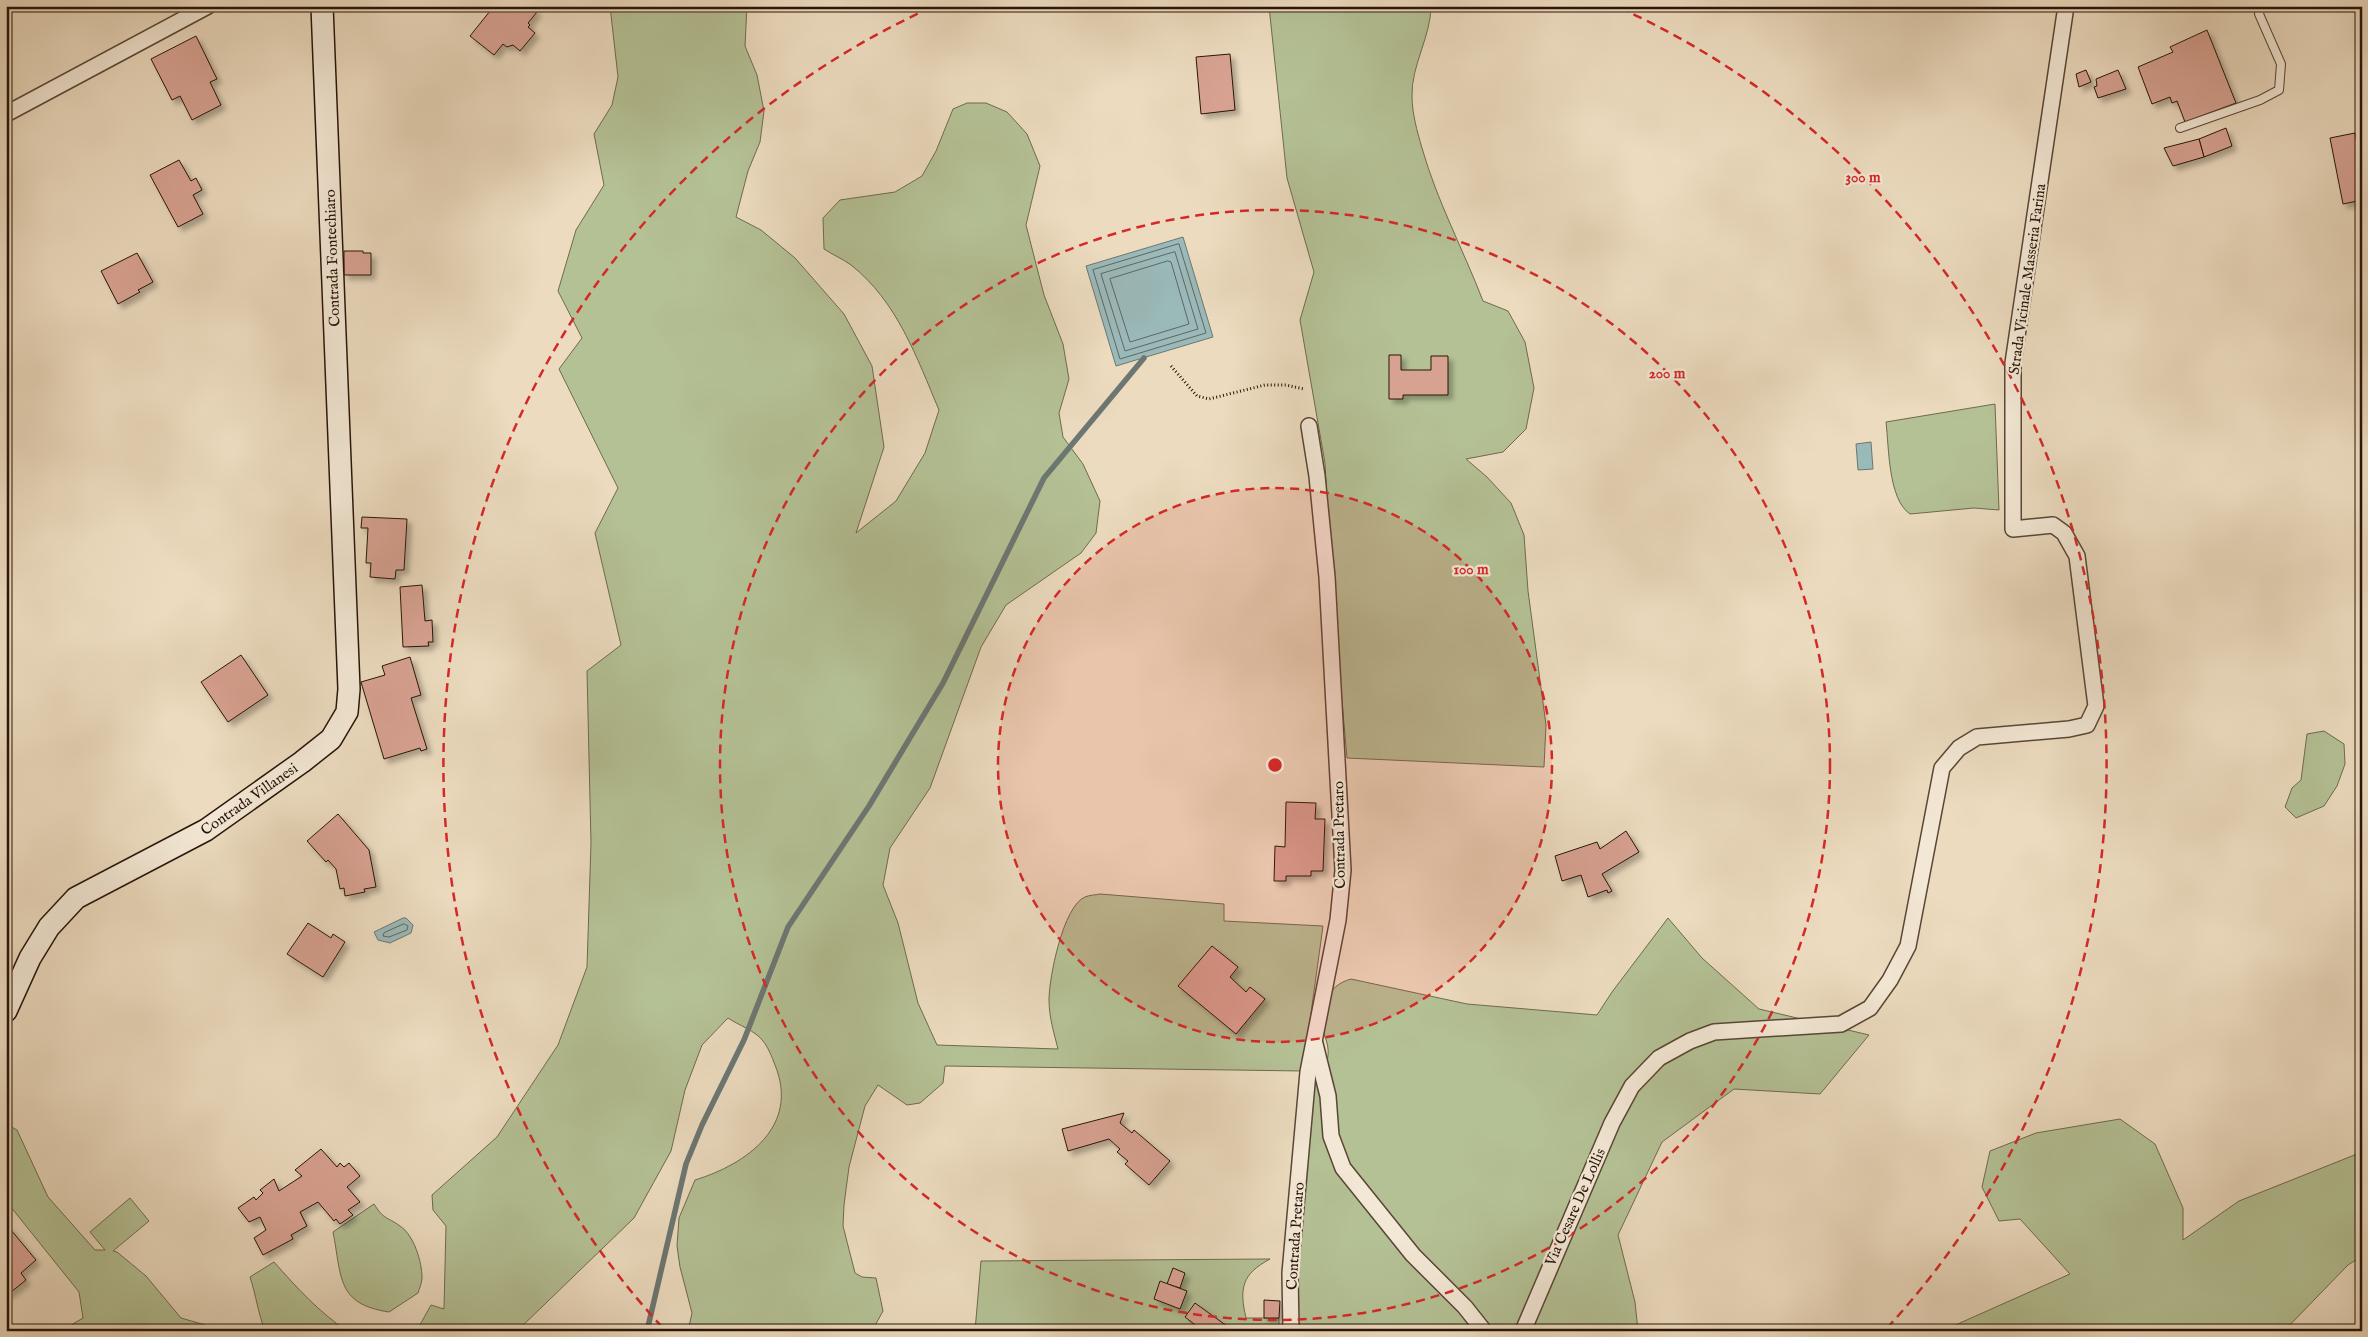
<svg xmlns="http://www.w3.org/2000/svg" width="2368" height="1337" font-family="'IM FELL English',serif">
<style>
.green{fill:#b4c195;stroke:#6e6a4f}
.water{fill:#9ab9b9;stroke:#6c7773}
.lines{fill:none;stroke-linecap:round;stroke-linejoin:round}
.shore{stroke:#616661;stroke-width:1}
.stream{stroke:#6c7773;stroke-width:5.5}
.building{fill:#d8a292;stroke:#281409;filter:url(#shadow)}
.lane-casing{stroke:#594636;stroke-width:10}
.street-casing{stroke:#594636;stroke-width:18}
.secondary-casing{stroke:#281409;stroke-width:24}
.path{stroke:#281409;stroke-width:3;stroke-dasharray:1 2.5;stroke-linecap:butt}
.lane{stroke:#f3e8d5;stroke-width:8}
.street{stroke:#f3e8d5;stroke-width:15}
.secondary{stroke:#f3e8d5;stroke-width:21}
.ring{fill:none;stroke:#d62828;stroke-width:2.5;stroke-dasharray:9 6}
.labels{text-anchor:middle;stroke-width:4.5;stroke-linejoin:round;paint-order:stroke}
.street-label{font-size:15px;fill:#281409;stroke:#f3e8d5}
.centre{fill:#d62828;stroke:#f3e8d5;stroke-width:2.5}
.ring-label{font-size:15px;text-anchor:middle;font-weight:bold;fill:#d62828;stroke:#f3e8d5;stroke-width:4.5;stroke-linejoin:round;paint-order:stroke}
</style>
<defs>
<filter id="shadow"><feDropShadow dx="4.5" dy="4.5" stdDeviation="2.5" flood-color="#0004"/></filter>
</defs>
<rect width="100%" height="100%" fill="#ecdbbf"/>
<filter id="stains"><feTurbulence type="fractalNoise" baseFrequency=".004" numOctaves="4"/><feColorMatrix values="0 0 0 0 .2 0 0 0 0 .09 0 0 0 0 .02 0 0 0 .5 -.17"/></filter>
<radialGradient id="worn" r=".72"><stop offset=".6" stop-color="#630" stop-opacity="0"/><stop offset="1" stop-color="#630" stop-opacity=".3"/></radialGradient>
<g class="green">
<path d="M610,6h137l-2,40 12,29 7,36 -4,31 -12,29 -12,46 25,13 34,28 49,56 28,52 12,81 -28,86 40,-32 29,-48 14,-43c-22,-52 -42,-109 -88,-145 -8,-6 -18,-10 -27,-16l-1,-31 17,-18 55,-8 27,-16 14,-25 17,-42 14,-6h19l21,9 20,22 13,32 -14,59 18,70 19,49 6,35 -10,34 4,24 20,27 17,37 -4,32 -15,20 -75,52 -25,42 -51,141 -40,60 -7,37 15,38 20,80 19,42 121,4c-4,-16 -9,-32 -9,-49 0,-22 14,-94 36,-103 4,-2 11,-2 15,-3l124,10v17l99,5 -20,145 -358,-5 -2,17 -23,20 -13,2 -29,-20 -13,21 -16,61 -5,38 -1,21 12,47 7,4 14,1 7,33 -11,20h-184l4,-18 -12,-46 -3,-21 2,-28 16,-38c52,-16 105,-54 80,-115 -3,-8 -7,-18 -12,-24 -7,-10 -25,-16 -35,-23l-26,27 -17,45 -14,61 -37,67 -117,113h-104l8,-8 10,-18 13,4 2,-83 -13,-16 -1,-15 65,-58 61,-92 29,-78 4,-124 -4,-172 34,-26 -26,-112 23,-45 -59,-119 23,-31 -24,-47 18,-61 28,-45 -10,-51 18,-29 6,-28z"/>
<path d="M1269,6h162c0,30 -20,60 -19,90 0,17 5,35 10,52 15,53 41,101 61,153l25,10 17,31 9,46 -8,41 -23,23 -37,7 21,18 24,26 13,32 4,56 18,134 -2,42 -197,-9 -16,-183 -6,-112 -25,-143 14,-48 -27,-94z"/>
<path d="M1995,404l4,106 -25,-2 -64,6c-22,-15 -21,-67 -24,-92z"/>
<polygon points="2324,731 2344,744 2345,764 2337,786 2324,806 2296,818 2285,807 2292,788 2301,780 2307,734"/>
<path d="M1668,918l34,40 57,51 110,26 -49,59 -86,-5 -72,53 -44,93 17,67 3,29h-339l-2,-47 19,-214 9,3c1,-8 4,-17 3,-24 0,-5 -3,-11 -4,-16 -3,-24 1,-47 27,-54l116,25 130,11 15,-23z"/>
<polygon points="2120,1119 2155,1144 2183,1208 2183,1240 2239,1201 2362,1152 2362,1256 2348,1265 2284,1331 1942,1331 2070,1274 2020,1219 1999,1221 1982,1187 1990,1151 2036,1133"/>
<polygon points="6,1124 17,1130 48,1197 95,1250 105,1250 90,1232 130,1198 149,1221 113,1251 117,1252 146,1276 181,1318 226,1331 61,1331 83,1318 79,1292 6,1201"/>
<path d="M374,1204c10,16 12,12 26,22 14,9 22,36 22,52 0,5 -3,11 -4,15l-29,19c-53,-8 -47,-35 -56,-80z"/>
<path d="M1270,1259c-28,15 -31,29 -24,59h33v13h-304l6,-70z"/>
<path d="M274,1262c23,26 45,50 73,69h-82c-7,-18 -9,-36 -15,-54z"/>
</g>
<g class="water">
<polygon points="1183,237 1213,337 1116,366 1086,266"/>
<polygon points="1871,442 1873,469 1858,470 1856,444"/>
<polygon points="403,918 406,918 413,925 411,933 390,943 378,940 374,932"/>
</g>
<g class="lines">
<g class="shore">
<polygon points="1179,244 1206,333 1120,359 1093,270"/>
<polygon points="1175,252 1198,329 1125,351 1101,274"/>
<polygon points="1168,261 1171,262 1189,324 1130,342 1110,279"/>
<polygon points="404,924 408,926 407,930 389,937 383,936 384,933"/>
</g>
<polyline class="stream" points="647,1331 686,1164 702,1125 744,1040 788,927 869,806 943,683 1044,478 1144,358"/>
</g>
<g class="building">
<polygon points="494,6 533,6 532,8 537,12 528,23 530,25 528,27 535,33 520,51 513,45 507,47 503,44 494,55 470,36"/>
<polygon points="2207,30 2236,103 2185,122 2177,101 2172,103 2170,97 2152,104 2138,67 2173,52 2170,47"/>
<polygon points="196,36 217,79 210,82 221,105 192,120 180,96 172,100 151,59"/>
<polygon points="1230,54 1235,110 1201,114 1196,57"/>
<polygon points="2086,70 2091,82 2079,87 2076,74"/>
<polygon points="2118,70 2126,89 2098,98 2094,87 2097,86 2096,79"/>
<polygon points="2226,128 2232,146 2204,157 2199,139"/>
<polygon points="2355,133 2362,172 2362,200 2343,204 2330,138"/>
<polygon points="2199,139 2204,157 2173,166 2164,148"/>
<polygon points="179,160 191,181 196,178 202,190 193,195 203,214 178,227 150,175"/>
<polygon points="344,251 363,251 363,253 371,253 371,275 344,275"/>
<polygon points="137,253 153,282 138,290 140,292 118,304 101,271"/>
<polygon points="1389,355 1401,355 1401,370 1431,370 1431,356 1448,356 1448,395 1403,395 1403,399 1389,399"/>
<polygon points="362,517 407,519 404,570 396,570 395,579 370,577 371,563 366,563 368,528 361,528"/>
<polygon points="422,585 425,621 432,620 433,642 428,642 429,646 403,647 400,587"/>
<polygon points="241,655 268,695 228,722 201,682"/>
<polygon points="410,657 421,695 411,698 427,749 421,751 420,748 384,759 361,682 385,675 382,666"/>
<polygon points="1286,802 1316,803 1315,819 1325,819 1323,871 1311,871 1311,876 1286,876 1286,881 1274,881 1275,846 1285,847"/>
<polygon points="338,814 369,850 376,887 364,889 365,892 345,896 344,888 340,889 336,869 328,860 326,862 307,841"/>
<polygon points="1626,831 1639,852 1602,874 1612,891 1608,893 1607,890 1588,897 1581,875 1562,881 1555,856 1597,842 1600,849"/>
<polygon points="308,923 331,938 333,934 345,942 323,977 287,954"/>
<polygon points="1212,946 1238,967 1230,977 1246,992 1250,987 1265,999 1236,1034 1178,986"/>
<polygon points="1124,1113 1120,1123 1132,1133 1134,1130 1170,1161 1149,1185 1125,1164 1128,1161 1117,1152 1120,1149 1109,1139 1068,1151 1062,1129"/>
<polygon points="321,1149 337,1167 340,1163 344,1167 349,1163 360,1176 347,1187 360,1202 348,1210 353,1215 340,1224 336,1219 334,1221 318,1202 300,1212 307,1226 291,1235 293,1239 263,1255 254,1238 266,1230 260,1217 249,1222 238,1208 254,1197 256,1200 263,1193 260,1190 274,1179 279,1191 302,1176 295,1170"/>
<polygon points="6,1224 36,1260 21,1273 26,1280 6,1296"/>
<polygon points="1173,1268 1185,1273 1180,1288 1167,1284"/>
<polygon points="1160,1281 1187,1291 1180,1309 1154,1299"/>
<polygon points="1264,1300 1280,1301 1279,1318 1264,1318"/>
<polygon points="1195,1303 1231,1329 1230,1331 1203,1331 1185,1317"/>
</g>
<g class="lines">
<g class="lane-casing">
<polyline id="lane" points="2180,128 2260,100 2279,90 2281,64 2259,14 2261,6"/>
</g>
<g class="street-casing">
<g id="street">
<polyline points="6,114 208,6"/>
<polyline points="1315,1044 1328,1096 1331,1136 1343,1168 1413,1255 1465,1307 1484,1331"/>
<polyline points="1291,1331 1290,1273 1308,1072 1338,920 1343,870 1327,577 1317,476 1309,426"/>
<polyline points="1523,1331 1612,1123 1632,1086 1659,1058 1690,1041 1714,1032 1841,1024 1870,1008 1890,980 1908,946 1942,768 1959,748 1977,737 2069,729 2087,725 2096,706 2077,556 2064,533 2053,525 2013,529 2013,363 2066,6"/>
</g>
</g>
<g class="secondary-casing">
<polyline id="secondary" points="6,1011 30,958 49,927 76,898 206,830 302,762 331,739 347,712 349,689 322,6"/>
</g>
<polyline class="path" points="1171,366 1197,396 1209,399 1265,385 1286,385 1304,389"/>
<use href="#lane" class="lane"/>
<use href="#street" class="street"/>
<use href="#secondary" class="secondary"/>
</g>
<circle cx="1275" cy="765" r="277" fill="#d62828" fill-opacity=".12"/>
<g class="ring">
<circle cx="1275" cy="765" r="277"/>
<circle cx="1275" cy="765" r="555"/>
<path d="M662 1327A832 832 0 0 1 930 8M1620 8A832 832 0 0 1 1888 1327"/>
</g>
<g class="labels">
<g class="street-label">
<text transform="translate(332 258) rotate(-92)" y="5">Contrada Fontechiaro</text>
<text transform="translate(2027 279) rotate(-82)" y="5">Strada Vicinale Masseria Farina</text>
<text transform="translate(249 799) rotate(-35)" y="5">Contrada Villanesi</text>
<text transform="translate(1339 835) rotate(-91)" y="5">Contrada Pretaro</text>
<text transform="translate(1575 1207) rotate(-66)" y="5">Via Cesare De Lollis</text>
<text transform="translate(1295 1236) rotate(-86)" y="5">Contrada Pretaro</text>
</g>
</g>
<circle cx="1275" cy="765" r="8" class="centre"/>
<g class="ring-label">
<text x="1863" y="182">300 m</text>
<text x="1667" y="378">200 m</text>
<text x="1471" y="574">100 m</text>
</g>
<rect width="2368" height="1337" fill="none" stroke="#ecdbbf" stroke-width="25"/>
<rect x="8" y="8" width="2353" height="1322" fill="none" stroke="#281409" stroke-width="2.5"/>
<rect x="12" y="12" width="2343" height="1312" fill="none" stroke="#281409"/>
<rect width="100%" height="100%" filter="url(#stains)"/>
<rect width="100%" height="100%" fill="url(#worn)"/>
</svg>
